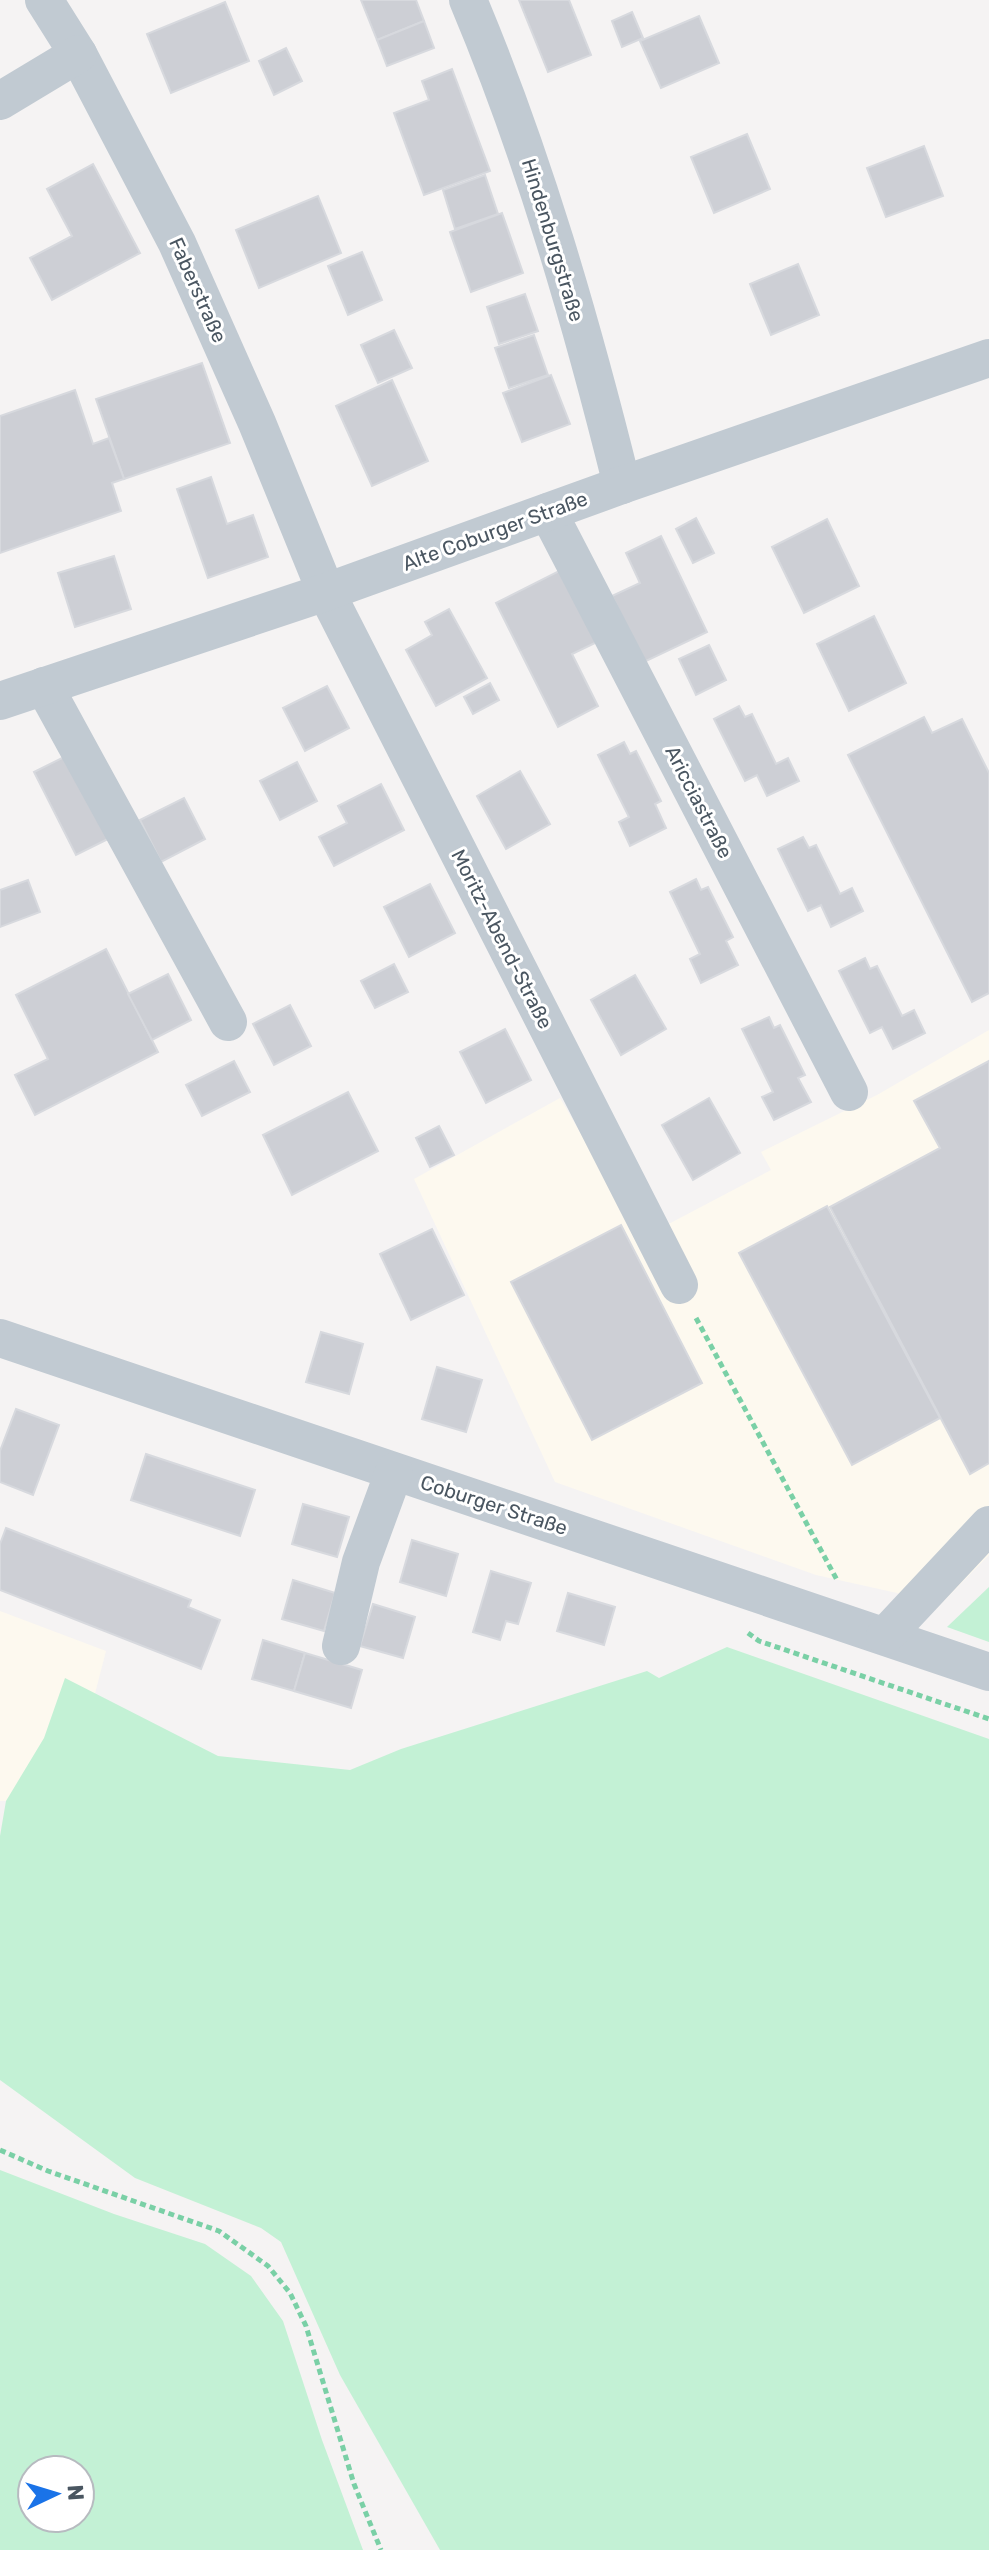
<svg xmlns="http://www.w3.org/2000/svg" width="989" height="2550" font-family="Rubik,sans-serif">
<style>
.commercial{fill:#fdf9ef}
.green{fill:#c3f1d5;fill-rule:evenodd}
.building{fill:#cdcfd5;stroke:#d7d9de;stroke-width:2}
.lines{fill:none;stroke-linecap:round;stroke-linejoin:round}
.path{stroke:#7ad0a6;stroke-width:5;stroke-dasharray:6 4;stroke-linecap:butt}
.minor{stroke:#c1cad2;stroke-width:38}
.labels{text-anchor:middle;stroke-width:6;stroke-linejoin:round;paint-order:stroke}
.street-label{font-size:20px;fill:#4a5661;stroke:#fff}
</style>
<rect width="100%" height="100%" fill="#f5f3f3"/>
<g class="commercial">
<polygon points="989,1030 989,1555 936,1609 897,1593 816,1575 555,1482 414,1179 560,1098 642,1238 771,1170 761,1152 877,1095"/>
<polygon points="0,1611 106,1651 67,1802 0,1801"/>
</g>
<g class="green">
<polygon points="989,1587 989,1642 947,1627"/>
<polygon points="727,1647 989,1739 989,2550 440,2550 340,2375 281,2242 261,2228 135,2178 0,2080 0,1836 6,1801 44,1738 65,1678 218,1756 350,1770 401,1749 647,1671 659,1678"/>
<path d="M0,2170l114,44 91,30 46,32 32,45 39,119 41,110h-363zM32,2470h48v48h-48z"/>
</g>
<g class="building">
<polygon points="361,0 416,0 424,21 377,40"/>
<polygon points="519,0 569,0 591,55 548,72"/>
<polygon points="225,2 249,61 171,93 147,34"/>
<polygon points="632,12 643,38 622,47 612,21"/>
<polygon points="699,16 719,63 661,88 640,41"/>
<polygon points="424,21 434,48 387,66 377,40"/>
<polygon points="286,48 302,81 274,95 259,61"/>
<polygon points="452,69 490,171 424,195 394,113 429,100 422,81"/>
<polygon points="747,134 770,189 714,213 691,157"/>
<polygon points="924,146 943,196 886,217 867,168"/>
<polygon points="93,164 140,253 52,300 30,258 72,236 47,189"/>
<polygon points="485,175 498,214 455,229 443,190"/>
<polygon points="318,196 341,253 259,288 236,230"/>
<polygon points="502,213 523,273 471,292 450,232"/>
<polygon points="362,252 382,300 348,315 328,266"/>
<polygon points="798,264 819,315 771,335 750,284"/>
<polygon points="525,294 538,331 499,344 487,307"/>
<polygon points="394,330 412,368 378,383 361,345"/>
<polygon points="534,335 548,375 509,388 495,348"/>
<polygon points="202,363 230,443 124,479 96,399"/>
<polygon points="551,375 570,424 522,442 503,393"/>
<polygon points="392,380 428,461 372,486 336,406"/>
<polygon points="75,390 93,444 109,438 124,479 112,483 121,511 0,553 0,416"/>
<polygon points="211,477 227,524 253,515 268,557 208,578 177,489"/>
<polygon points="696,518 714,553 693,563 676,529"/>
<polygon points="827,519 859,586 804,613 772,547"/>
<polygon points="661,536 707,632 644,662 612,596 640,583 626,553"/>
<polygon points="114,556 131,609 75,627 58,573"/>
<polygon points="561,570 597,642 572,654 598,706 558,727 496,603"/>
<polygon points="449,609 487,678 436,706 406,650 432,635 425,622"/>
<polygon points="874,616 906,683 849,711 817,644"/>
<polygon points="709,645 726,680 696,695 679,659"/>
<polygon points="490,683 499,700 473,714 464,697"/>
<polygon points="327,686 349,728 305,751 283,708"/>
<polygon points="739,706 745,717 752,714 776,764 788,758 799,781 767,796 757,775 745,781 714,719"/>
<polygon points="924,717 932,733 962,719 989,773 989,993 972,1002 848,755"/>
<polygon points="624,742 630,754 636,751 661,801 655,804 666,828 630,846 619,822 629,817 598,755"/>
<polygon points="66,756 108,839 76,855 34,772"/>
<polygon points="297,762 317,801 280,820 260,781"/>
<polygon points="520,771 550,824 506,849 477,796"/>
<polygon points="381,784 404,830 334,866 319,837 347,823 338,806"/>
<polygon points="184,798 205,839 161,862 140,820"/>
<polygon points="803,837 809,848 816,845 840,894 852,888 863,911 831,927 821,905 808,911 778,849"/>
<polygon points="696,879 701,890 708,887 733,937 726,941 738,965 701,983 690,959 700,954 670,892"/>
<polygon points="28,880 40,912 0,927 0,890"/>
<polygon points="430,884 455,933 409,957 384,907"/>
<polygon points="106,949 158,1052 35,1115 15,1075 48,1059 16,995"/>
<polygon points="865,958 870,969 877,966 902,1016 914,1010 925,1033 893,1049 882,1027 870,1033 839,971"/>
<polygon points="394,964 408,992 375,1008 361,981"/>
<polygon points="168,974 191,1020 152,1040 128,994"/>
<polygon points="635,975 666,1029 621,1055 591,1000"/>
<polygon points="290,1005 311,1046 274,1065 253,1024"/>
<polygon points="769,1017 774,1028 780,1025 805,1075 798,1078 811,1102 774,1120 762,1097 773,1092 742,1029"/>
<polygon points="505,1029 531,1080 486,1103 460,1052"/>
<polygon points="234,1061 250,1092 202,1116 186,1085"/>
<polygon points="989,1061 989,1463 970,1474 830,1207 940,1148 914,1101"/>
<polygon points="348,1092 378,1151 292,1195 263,1135"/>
<polygon points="709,1098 740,1153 693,1180 662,1125"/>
<polygon points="439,1126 454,1155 430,1167 416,1138"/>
<polygon points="827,1206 940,1418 852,1465 739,1253"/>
<polygon points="621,1225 702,1383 592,1440 511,1282"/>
<polygon points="432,1229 464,1295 411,1320 380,1254"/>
<polygon points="321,1332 363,1344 349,1394 306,1382"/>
<polygon points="437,1367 482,1380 466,1432 422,1419"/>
<polygon points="16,1409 59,1425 33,1495 0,1482 0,1451"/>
<polygon points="146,1454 255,1490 240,1536 131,1500"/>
<polygon points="303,1504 349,1517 337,1557 292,1544"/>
<polygon points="6,1528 191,1600 188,1607 220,1620 201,1669 0,1590 0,1544"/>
<polygon points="412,1540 458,1554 446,1596 400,1582"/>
<polygon points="491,1571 531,1583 518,1624 506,1621 500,1640 473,1632"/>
<polygon points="293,1580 335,1593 324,1631 282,1619"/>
<polygon points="568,1593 615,1607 604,1645 557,1631"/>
<polygon points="373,1604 415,1617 403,1658 360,1646"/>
<polygon points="263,1640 305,1653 294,1691 252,1679"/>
<polygon points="305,1653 362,1670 351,1708 294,1691"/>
</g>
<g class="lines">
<g class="path">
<polyline points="696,1318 837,1580"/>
<polyline points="748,1633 759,1641 989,1719"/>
<polyline points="0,2150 48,2171 219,2231 268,2266 290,2293 306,2326 354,2484 381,2550"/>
</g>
<g class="minor">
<polyline points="44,0 78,54 177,243 257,423 326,592 679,1285"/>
<path d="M468,0c66,157 113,320 154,485"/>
<polyline points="0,101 78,54"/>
<polyline points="548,512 849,1092"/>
<polyline points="44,686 228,1022"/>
<polyline points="0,701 326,592 622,485 989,358"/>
<polyline points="0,1338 989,1672"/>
<polyline points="885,1636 989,1525"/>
<polyline points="341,1646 361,1562 394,1472"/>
</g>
</g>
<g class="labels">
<g class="street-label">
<text transform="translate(553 240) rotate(73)" y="7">Hindenburgstraße</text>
<text transform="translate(198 290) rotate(66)" y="7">Faberstraße</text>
<text transform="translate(495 531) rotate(-20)" y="7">Alte Coburger Straße</text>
<text transform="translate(699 802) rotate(63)" y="7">Aricciastraße</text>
<text transform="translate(502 939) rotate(63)" y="7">Moritz-Abend-Straße</text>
<text transform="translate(494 1505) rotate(18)" y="7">Coburger Straße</text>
</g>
</g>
<g transform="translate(56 2494) rotate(86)"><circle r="38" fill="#ffffff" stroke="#b7bbc0" stroke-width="2"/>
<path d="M0-6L14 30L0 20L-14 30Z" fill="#1a73e8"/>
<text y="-12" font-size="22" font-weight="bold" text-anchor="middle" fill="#4a5661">N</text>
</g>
</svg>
